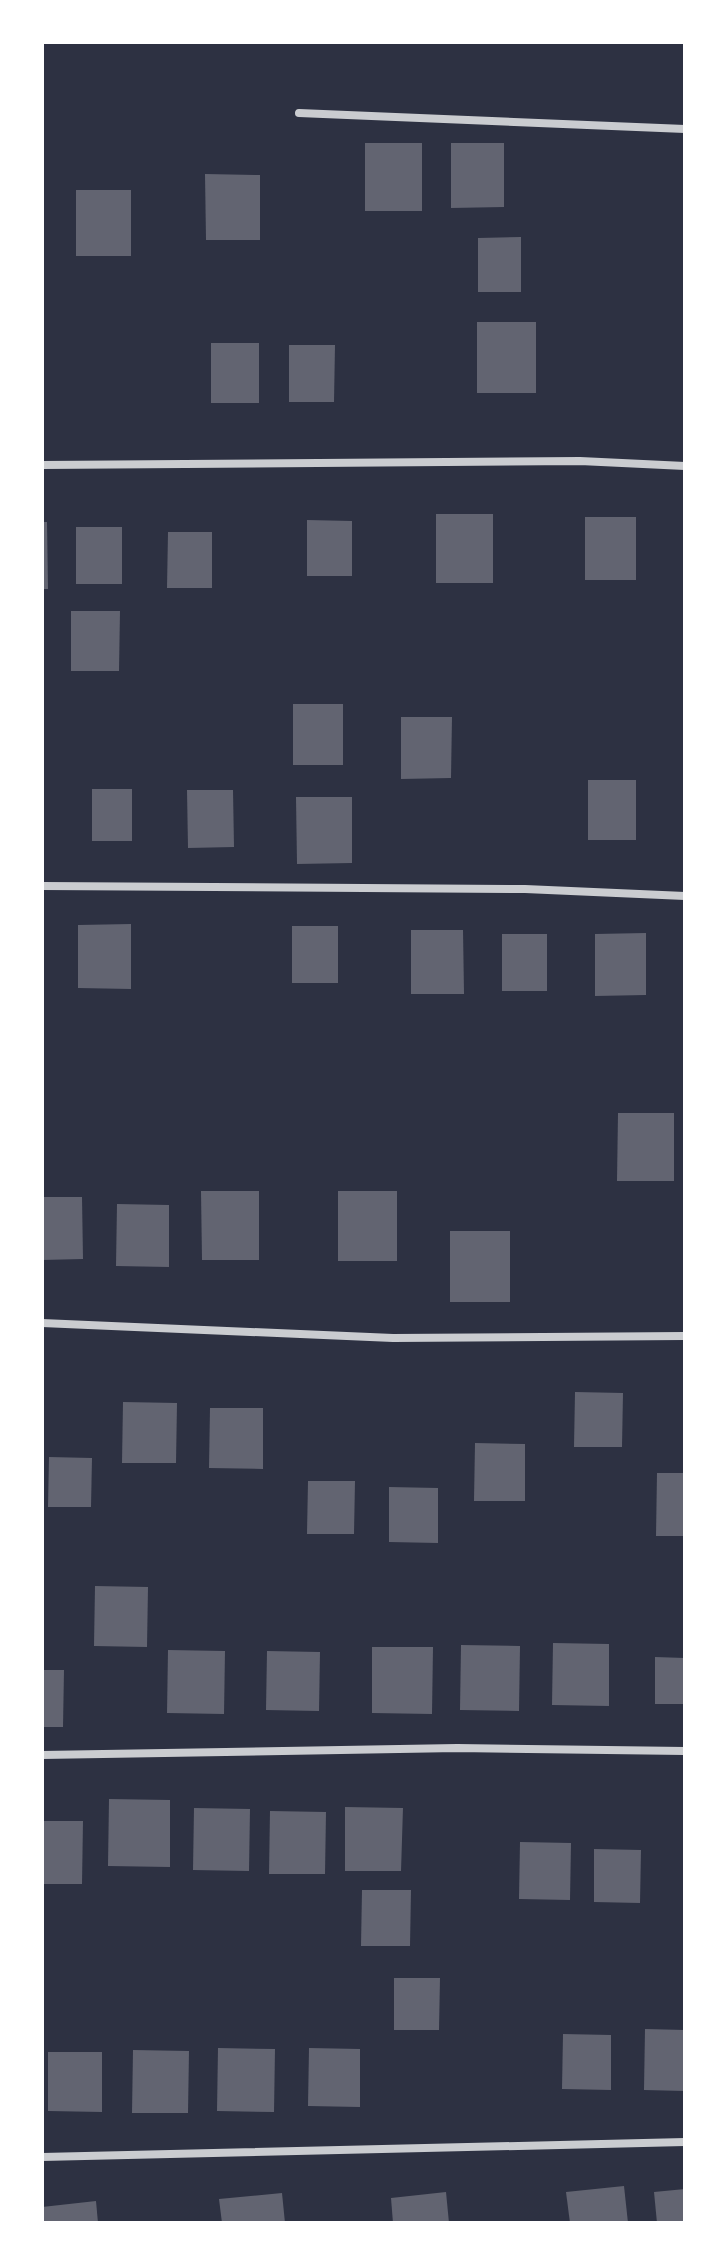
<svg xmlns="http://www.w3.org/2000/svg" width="727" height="2265" font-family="Spectral,serif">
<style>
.building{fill:#626471}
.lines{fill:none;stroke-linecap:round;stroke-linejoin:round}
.minor{stroke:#caccd0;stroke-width:8}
</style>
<rect width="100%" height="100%" fill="#2d3142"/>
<g class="building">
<rect x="365" y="143" width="57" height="68"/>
<polygon points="451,143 504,143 504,207 451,208"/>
<polygon points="205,174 260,175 260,240 206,240"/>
<rect x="76" y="190" width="55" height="66"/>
<polygon points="521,237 521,292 478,292 478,238"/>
<rect x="477" y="322" width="59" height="71"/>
<rect x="211" y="343" width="48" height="60"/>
<polygon points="289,345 335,345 334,402 289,402"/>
<rect x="436" y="514" width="57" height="69"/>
<rect x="585" y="517" width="51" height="63"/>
<polygon points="307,520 352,521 352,576 307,576"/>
<polygon points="42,522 47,522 48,589 42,589"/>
<rect x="76" y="527" width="46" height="57"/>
<polygon points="168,532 212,532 212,588 167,588"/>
<polygon points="71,611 120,611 119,671 71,671"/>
<rect x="293" y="704" width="50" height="61"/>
<polygon points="401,717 452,717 451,778 401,779"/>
<rect x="588" y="780" width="48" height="60"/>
<rect x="92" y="789" width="40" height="52"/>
<polygon points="187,790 233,790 234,847 188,848"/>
<polygon points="296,797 352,797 352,863 297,864"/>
<polygon points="131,924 131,989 78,988 78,925"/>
<rect x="292" y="926" width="46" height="57"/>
<polygon points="411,930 463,930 464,994 411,994"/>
<polygon points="646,933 646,995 595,996 595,934"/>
<rect x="502" y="934" width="45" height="57"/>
<polygon points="618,1113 674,1113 674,1181 617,1181"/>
<polygon points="201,1191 259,1191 259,1260 202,1260"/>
<rect x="338" y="1191" width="59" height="70"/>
<polygon points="42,1197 82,1197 83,1259 42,1260"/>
<polygon points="117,1204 169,1205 169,1267 116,1266"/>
<rect x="450" y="1231" width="60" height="71"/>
<polygon points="575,1392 623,1393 622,1447 574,1447"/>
<polygon points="123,1402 177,1403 176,1463 122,1463"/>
<polygon points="210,1408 263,1408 263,1469 209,1468"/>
<polygon points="475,1443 525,1444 525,1501 474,1501"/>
<polygon points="49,1457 92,1458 91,1507 48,1507"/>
<polygon points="657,1473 685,1473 685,1536 656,1536"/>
<polygon points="308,1481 355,1481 354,1534 307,1534"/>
<polygon points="389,1487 438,1488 438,1543 389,1542"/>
<polygon points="95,1586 148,1587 147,1647 94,1646"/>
<polygon points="553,1643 609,1644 609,1706 552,1705"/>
<polygon points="461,1645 520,1646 519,1711 460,1710"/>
<polygon points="372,1647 433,1647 432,1714 372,1713"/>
<polygon points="168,1650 225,1651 224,1714 167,1713"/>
<polygon points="267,1651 320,1652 319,1711 266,1710"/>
<polygon points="655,1657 685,1658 685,1704 655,1704"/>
<polygon points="42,1670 64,1670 63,1727 42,1727"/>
<polygon points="109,1799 170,1800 170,1867 108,1866"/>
<polygon points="345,1807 403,1808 401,1871 345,1871"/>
<polygon points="194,1808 250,1809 249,1871 193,1870"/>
<polygon points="270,1811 326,1812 325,1874 269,1874"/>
<polygon points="42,1821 83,1821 82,1884 42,1884"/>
<polygon points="520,1842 571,1843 570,1900 519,1899"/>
<polygon points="594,1849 641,1850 640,1903 594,1902"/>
<polygon points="362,1890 411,1890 410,1946 361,1946"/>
<polygon points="394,1978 440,1978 439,2030 394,2030"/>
<polygon points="645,2029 685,2030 685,2091 644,2090"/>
<polygon points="563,2034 611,2035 611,2090 562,2089"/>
<polygon points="218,2048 275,2049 274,2112 217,2111"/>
<polygon points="309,2048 360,2049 360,2107 308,2106"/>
<polygon points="133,2050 189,2051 188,2113 132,2113"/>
<polygon points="48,2052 102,2052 102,2112 48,2111"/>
<polygon points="624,2186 628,2223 570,2223 566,2192"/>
<polygon points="685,2189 685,2223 657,2223 654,2192"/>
<polygon points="446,2192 449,2223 393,2223 391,2198"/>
<polygon points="282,2193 285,2223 222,2223 219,2199"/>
<polygon points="96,2201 98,2223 42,2223 42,2207"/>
</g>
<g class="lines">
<g class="minor">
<polyline points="299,113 685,129"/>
<polyline points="42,465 580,461 685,466"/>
<polyline points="42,886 525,889 685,896"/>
<polyline points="42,1323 393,1338 685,1336"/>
<polyline points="42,1755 457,1748 685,1751"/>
<polyline points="42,2157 685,2142"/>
</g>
</g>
<rect width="727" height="2265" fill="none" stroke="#ffffff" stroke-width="88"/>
</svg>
